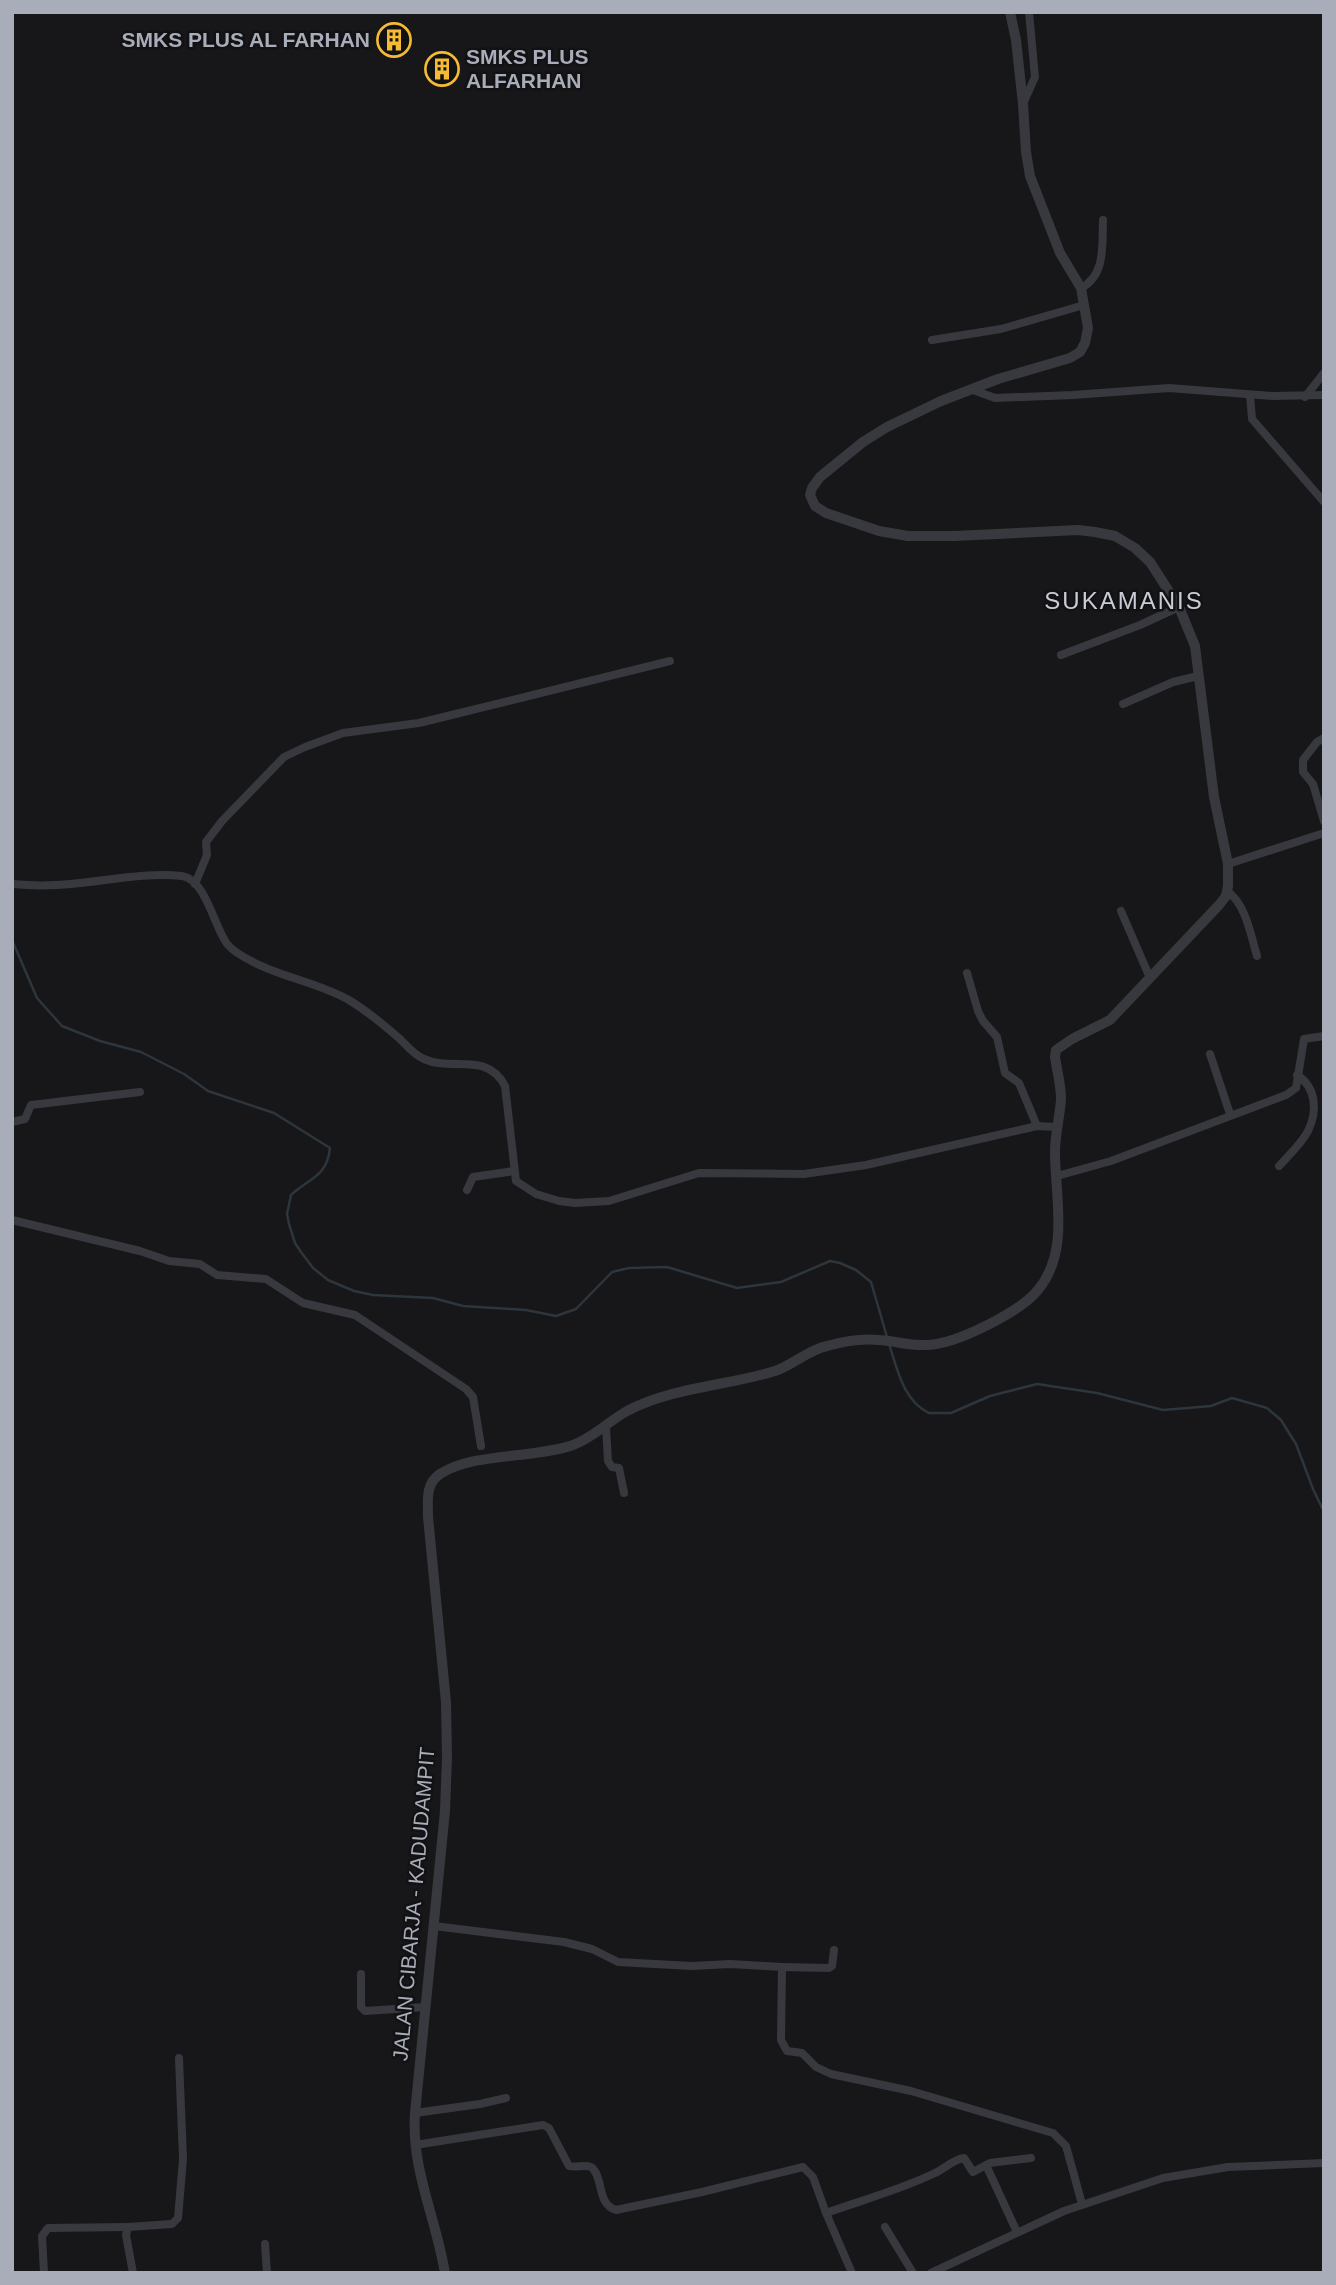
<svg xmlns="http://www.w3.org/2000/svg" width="1336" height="2285" font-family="Arial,sans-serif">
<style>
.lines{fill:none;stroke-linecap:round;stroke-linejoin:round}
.stream{stroke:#2d353d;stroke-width:2.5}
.minor{stroke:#38393e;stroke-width:8}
.tertiary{stroke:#38393e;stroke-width:10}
.labels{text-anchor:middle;stroke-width:5;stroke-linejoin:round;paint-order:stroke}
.poi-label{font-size:21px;font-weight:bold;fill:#a9adb9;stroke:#121214;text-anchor:end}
.street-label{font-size:21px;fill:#a9adb9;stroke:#121214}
.quarter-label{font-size:24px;letter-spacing:2px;fill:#caccd5;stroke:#121214}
</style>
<rect width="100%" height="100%" fill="#171719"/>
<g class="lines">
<g class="stream">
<path d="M12,940l25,58 25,28 38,15 41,11 43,22 24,17 66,22 56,35c-3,29 -21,30 -39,47l-4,19 2,10 6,19 6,9 12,16 15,12 26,11 19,4 60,3 30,8 63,4 30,6 20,-7 36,-37 17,-4 38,-1 70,21 44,-6 49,-21 10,2 16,7 15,12 16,55"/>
<path d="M889,1344c8,24 14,57 40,69h22l39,-17 47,-12 60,9 66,17 48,-4 21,-8 35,10 14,12 15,24 17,45 11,23"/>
</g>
<g class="minor">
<polyline points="1023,104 1035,77 1029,12"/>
<path d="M1081,288c25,-13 21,-43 22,-68"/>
<polyline points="932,340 1001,329 1084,305"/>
<polyline points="973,390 995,398 1073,395 1169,388 1273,396 1324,395"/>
<polyline points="1250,395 1252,419 1324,502"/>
<polyline points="1305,397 1324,373"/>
<polyline points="1061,655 1140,625 1179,607"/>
<polyline points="1123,704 1173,682 1198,676"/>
<polyline points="1324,738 1317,742 1303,760 1303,772 1313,784 1324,821"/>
<polyline points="1228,864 1324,833"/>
<path d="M12,884c20,2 39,2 59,0 36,-3 74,-12 111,-8 24,3 33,54 46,69 6,7 19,14 27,18 30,15 64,20 94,37 18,11 35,25 51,39 7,7 14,16 24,20 28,13 63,-8 81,27l11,95 20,13 23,7 16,2 34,-2 90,-28 105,1 62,-9 171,-39 20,1"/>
<polyline points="195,884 207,855 206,842 222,821 284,757 305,747 343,733 419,723 670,661"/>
<path d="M1227,891c19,13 24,45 30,65"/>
<polyline points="1121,911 1150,978"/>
<polyline points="967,973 978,1011 983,1021 997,1037 1005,1073 1019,1083 1037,1126"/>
<polyline points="1210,1054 1230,1114"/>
<polyline points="12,1122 25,1119 31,1105 140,1092"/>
<path d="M1279,1166c10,-11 23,-23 29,-35 10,-20 8,-44 -11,-56"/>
<polyline points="1057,1176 1111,1161 1286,1095 1296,1088 1304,1039 1324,1036"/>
<polyline points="467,1190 473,1177 514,1171"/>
<polyline points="12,1220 140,1251 169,1261 200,1264 217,1275 266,1279 303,1303 355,1315 466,1389 473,1397 481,1446"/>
<polyline points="606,1426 608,1461 612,1467 619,1468 624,1493"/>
<polyline points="434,1926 564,1942 592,1949 618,1962 692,1966 730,1964 782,1967 781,2040 787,2051 802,2053 816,2067 831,2074 911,2091 1053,2133 1066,2146 1082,2204"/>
<polyline points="782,1967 829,1968 832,1966 834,1950"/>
<polyline points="361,1974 361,2007 365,2011 425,2007"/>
<polyline points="415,2113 480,2104 506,2098"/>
<path d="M415,2145l128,-20 6,3 20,38c6,2 16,-2 22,1 13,9 5,37 25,43l86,-18 101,-25 10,10 13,36 26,60"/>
<polyline points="986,2165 1017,2232"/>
<path d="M826,2213c36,-13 74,-23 109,-40 9,-4 19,-14 29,-15l9,14 17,-9 41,-5"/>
<polyline points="885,2227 913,2273"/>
<polyline points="265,2244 267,2273"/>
<polyline points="44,2273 42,2236 48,2228 128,2227"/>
<polyline points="133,2273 126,2235 128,2227 172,2224 178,2218 183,2159 179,2058"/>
<polyline points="931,2273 1064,2211 1163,2178 1228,2167 1324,2163"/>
</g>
<path class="tertiary" d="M445,2273c-9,-55 -34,-104 -30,-160l30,-302 2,-53 -1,-56 -18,-185c0,-16 -3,-33 12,-43 35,-22 93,-15 133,-29 20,-7 36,-24 54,-34 46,-24 99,-25 148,-40 18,-6 33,-21 52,-25 17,-5 35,-8 52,-6 16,1 31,6 47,5 29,0 94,-33 112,-55 32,-39 17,-93 17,-138 0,-18 5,-36 6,-53 0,-14 -4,-28 -6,-42l1,-7 16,-11 38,-19 109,-115 7,-9 2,-10v-22l-14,-67 -19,-151 -16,-39 -29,-45 -15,-14 -20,-12 -20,-4 -17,-2 -123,6h-47l-29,-5 -53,-18 -11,-7 -5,-11 2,-7 8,-11 43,-35 24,-15 54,-26 57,-22 72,-21 10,-6 5,-9 3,-15 -7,-40 -21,-35 -30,-77 -4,-24 -3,-48 -7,-64 -6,-28"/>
</g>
<defs>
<g id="building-ring" transform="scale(1.75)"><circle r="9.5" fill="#121214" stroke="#f5bb33" stroke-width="1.5"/><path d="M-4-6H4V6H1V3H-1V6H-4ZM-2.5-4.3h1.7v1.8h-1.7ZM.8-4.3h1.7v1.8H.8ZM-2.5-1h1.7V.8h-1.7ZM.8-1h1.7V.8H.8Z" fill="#f5bb33"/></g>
</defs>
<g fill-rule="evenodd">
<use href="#building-ring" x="394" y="40"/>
<use href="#building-ring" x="442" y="69"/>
</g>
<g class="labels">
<g class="poi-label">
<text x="370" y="47">SMKS PLUS AL FARHAN</text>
<text x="466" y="64" text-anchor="start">SMKS PLUS<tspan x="466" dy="24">ALFARHAN</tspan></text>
</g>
<g class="street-label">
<text transform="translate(414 1904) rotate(-85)" y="7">JALAN CIBARJA - KADUDAMPIT</text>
</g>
<g class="quarter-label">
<text x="1124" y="609">SUKAMANIS</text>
</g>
</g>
<rect width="1336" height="2285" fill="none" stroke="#a9adb9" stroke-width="28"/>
</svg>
